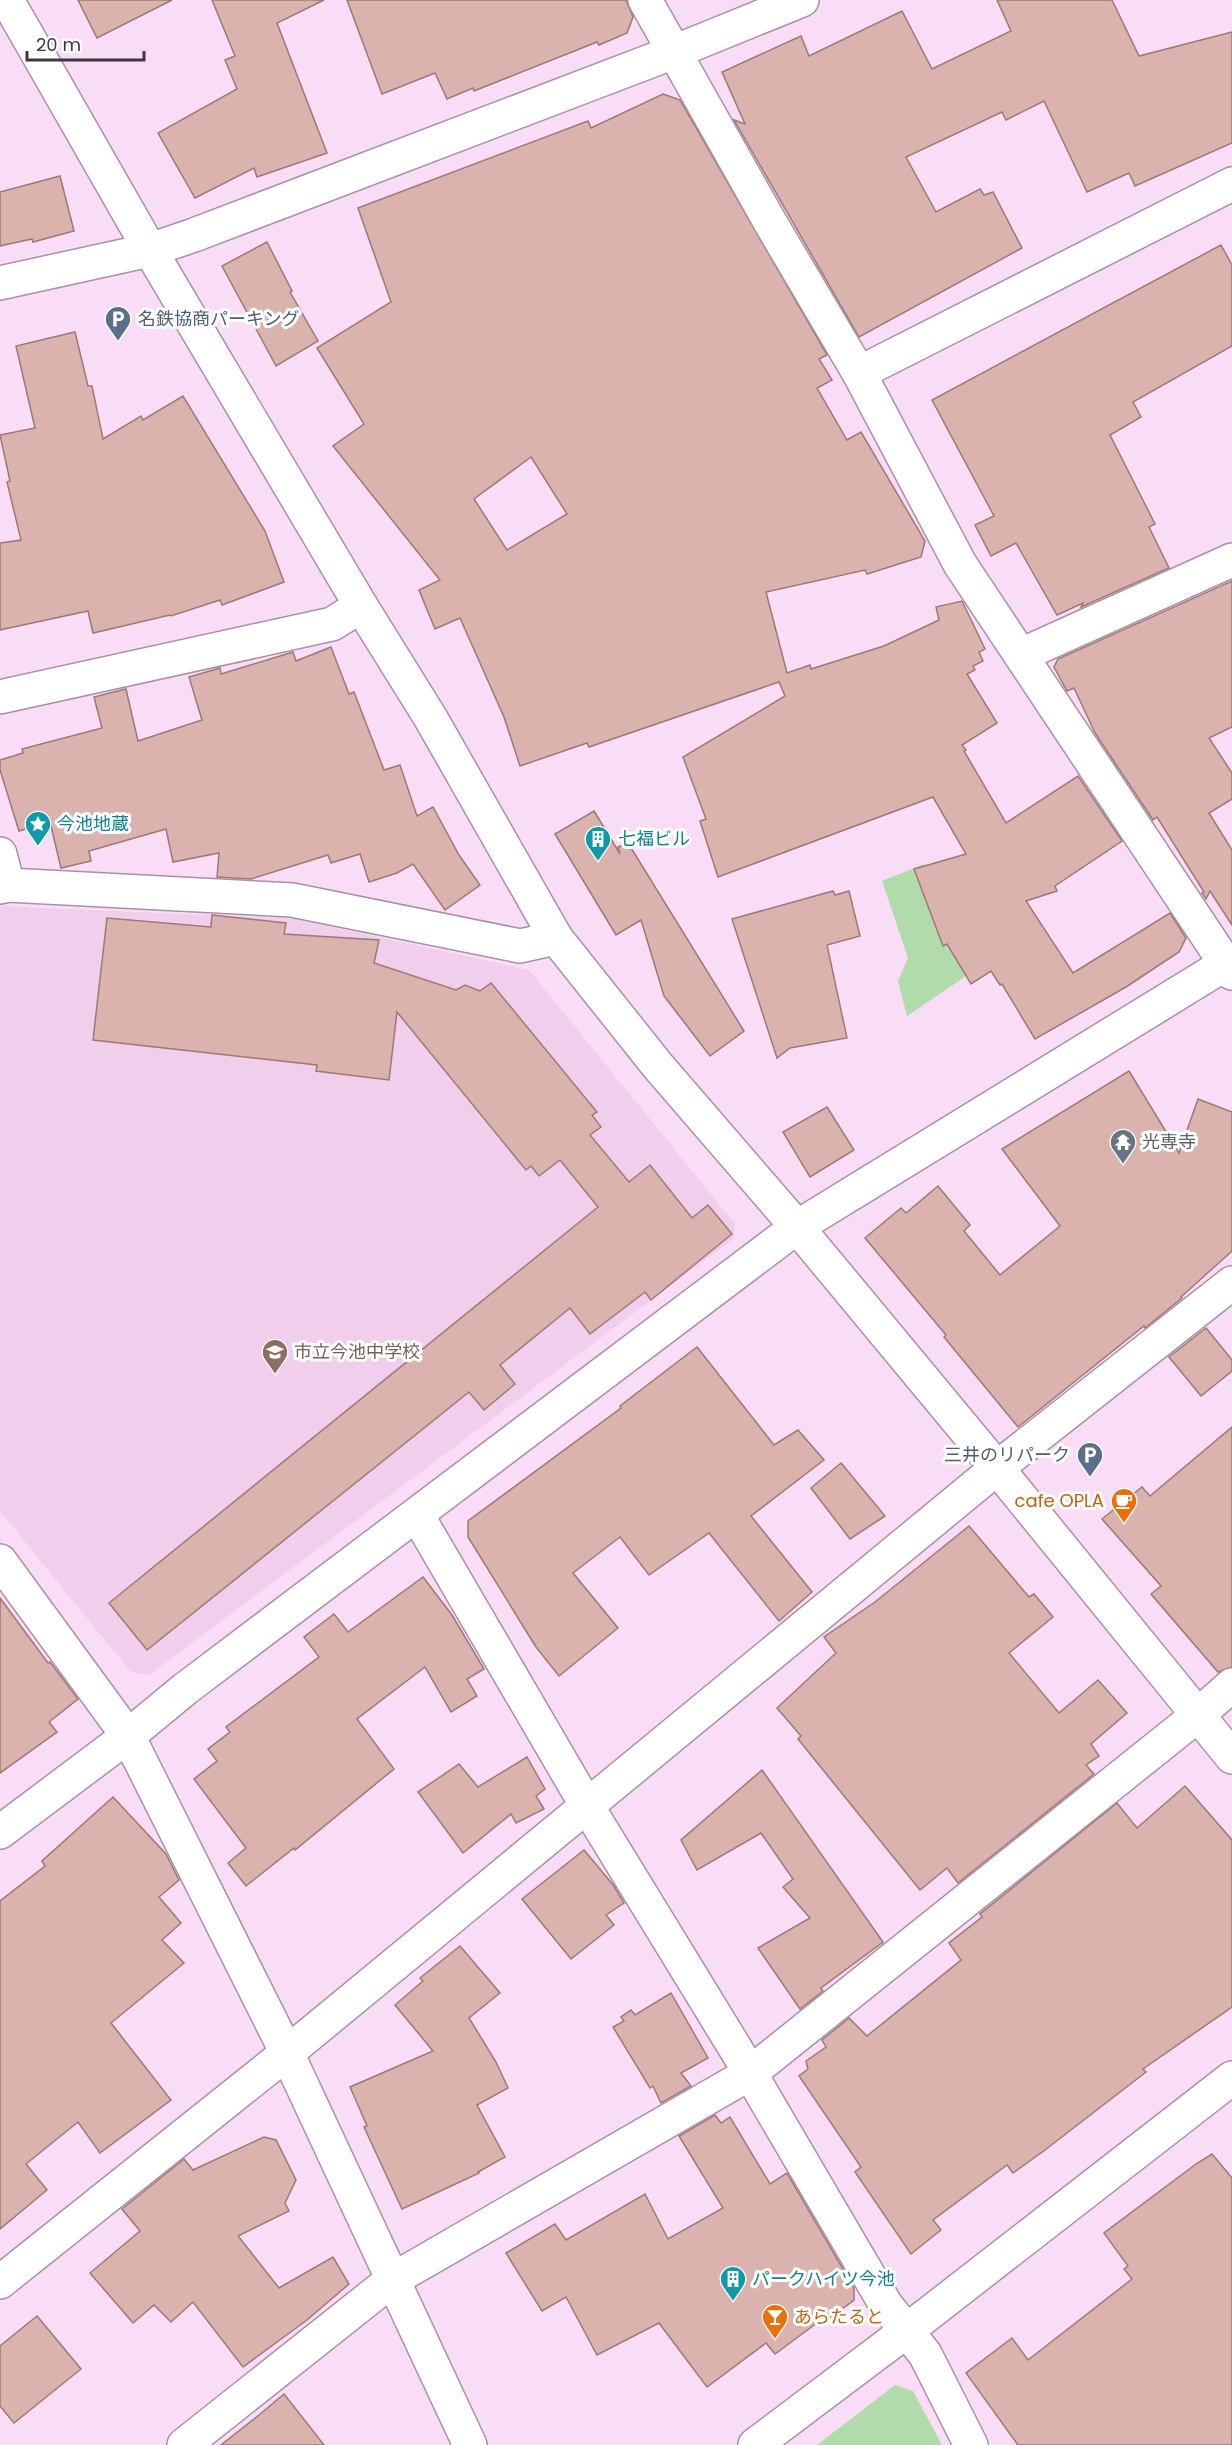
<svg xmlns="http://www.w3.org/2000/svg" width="1232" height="2445" font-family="Poppins,'Noto Sans JP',sans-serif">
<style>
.built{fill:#f0ceec}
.green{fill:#b2dbab}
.building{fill:#dab3af;stroke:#9d7975;stroke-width:1.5;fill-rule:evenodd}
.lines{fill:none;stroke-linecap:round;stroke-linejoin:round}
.street-casing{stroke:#aa90a7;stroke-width:36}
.secondary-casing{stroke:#aa90a7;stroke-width:36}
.street{stroke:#fff;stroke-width:33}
.secondary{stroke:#fff;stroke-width:33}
.labels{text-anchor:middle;stroke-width:6;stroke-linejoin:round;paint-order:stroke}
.service-label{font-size:18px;fill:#4e5e75;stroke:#fff;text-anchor:start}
.culture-label{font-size:18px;fill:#0d838f;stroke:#fff;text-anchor:start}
.worship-label{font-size:18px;fill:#5b616d;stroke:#fff;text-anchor:start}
.education-label{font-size:18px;fill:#785e54;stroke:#fff;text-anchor:start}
.food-label{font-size:18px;fill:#c56008;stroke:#fff;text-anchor:end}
</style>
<rect width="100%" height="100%" fill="#f9dcf5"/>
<polygon class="built" points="0,906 295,919 529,970 735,1224 733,1239 149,1675 131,1672 0,1511"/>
<g class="green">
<polygon points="924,864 943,933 969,974 907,1016 898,981 908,958 882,881"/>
<polygon points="895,2385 913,2391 942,2445 817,2445"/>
</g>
<g class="building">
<polygon points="78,0 172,0 97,38"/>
<polygon points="212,0 324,0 277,23 327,153 257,177 254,168 195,198 158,133 237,89 225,60 235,56"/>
<polygon points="347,0 626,0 633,17 627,33 599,45 597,42 474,91 473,88 447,99 435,73 382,94"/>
<polygon points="997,0 1112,0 1139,56 1232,32 1232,143 1135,186 1129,173 1087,192 1044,101 1006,120 1002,112 906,157 936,212 980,189 984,195 993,192 1022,248 859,337 734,120 745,124 722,72 801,36 809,56 902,11 932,69 1011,31"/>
<path d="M663,94l17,6 147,255 -8,4 13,21 -15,8 30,52 14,-8 64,109 -4,16 -54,17 -2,-4 -99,22 21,81 23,-8 1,4 73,-23 55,-26 -3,-13 26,-6 23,48 -6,3 4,9 -10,5 2,4 -8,4 30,49 -35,22 4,5 -2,1 42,72 72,-47 44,65 -67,45 2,5 -31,10 47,72 97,-60 16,25 -7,14 -53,35 -91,52 -33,-55 -2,1 -9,-14 -20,13 -24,-40 -4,2 -29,-77 52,-15 -33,-57 -215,80 -18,-56 6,-2 -23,-62 102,-61 -6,-14 -190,65 -2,-4 -67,23 -16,-49 -44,-99 -25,11 -16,-39 21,-10 -107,-134 31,-22 -47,-76 74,-46 -33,-94 230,-87 3,7zM531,457l36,57 -60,36 -33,-51z"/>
<polygon points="60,176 74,231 33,242 32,239 0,246 0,192"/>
<polygon points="267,242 292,291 290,292 318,341 276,366 222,266"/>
<polygon points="1221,245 1232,265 1232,346 1133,402 1141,417 1110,435 1155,524 1149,527 1169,568 1081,607 1083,603 1057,615 1016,543 991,556 975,525 994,516 932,400"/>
<polygon points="75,332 88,386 92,386 103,439 141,416 143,420 183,396 265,531 284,582 222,605 220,600 171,616 170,615 93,633 88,611 0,630 0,543 21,540 7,482 10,481 0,435 35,428 16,346"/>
<polygon points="1232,581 1232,727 1209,738 1232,773 1232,799 1209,813 1232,850 1232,925 1210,891 1206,899 1202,893 1204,892 1157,817 1153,820 1095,733 1074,688 1067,691 1054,667 1058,659"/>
<polygon points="331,647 349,694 354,692 384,770 400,765 417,816 433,807 459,855 480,885 445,910 413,864 397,873 369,882 360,854 331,863 328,855 251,879 217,877 219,853 173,862 166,829 89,851 91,861 61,868 50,822 19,831 0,770 0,760 23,753 22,749 102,728 94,697 126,689 138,741 202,720 189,677 220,668 221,674 293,652 296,661"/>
<polygon points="594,811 620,854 618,847 628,843 744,1031 710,1056 664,996 641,920 616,935 555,834"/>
<polygon points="833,891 835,895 849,891 860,936 827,945 847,1038 790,1048 777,1058 732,919"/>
<polygon points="212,915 286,923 284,934 379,940 374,963 456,990 465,985 480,991 491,983 597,1112 592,1115 601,1127 590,1135 629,1182 650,1165 692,1218 708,1205 732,1234 651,1300 645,1292 590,1334 570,1308 500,1365 515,1384 484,1410 469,1392 147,1650 109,1603 598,1207 560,1160 539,1176 531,1166 526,1170 397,1012 389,1080 316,1071 317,1065 93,1040 107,918 211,927"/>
<polygon points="1129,1071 1179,1153 1198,1099 1232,1112 1232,1251 1181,1297 1182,1298 1145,1328 1144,1326 1018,1427 944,1337 946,1335 865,1238 901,1208 906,1213 938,1186 970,1225 964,1231 1000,1275 1060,1226 1002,1149"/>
<polygon points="827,1107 854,1150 810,1177 783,1132"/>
<polygon points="1206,1328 1232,1360 1232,1371 1201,1396 1169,1357"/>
<polygon points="697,1347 774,1445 798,1430 824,1460 751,1516 812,1592 779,1621 709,1533 649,1575 620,1537 573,1573 618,1628 559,1676 536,1647 468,1537 468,1521 621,1408 620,1406"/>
<polygon points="1232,1427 1232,1667 1218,1672 1151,1594 1161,1586 1102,1519 1142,1487 1150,1496"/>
<polygon points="841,1463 885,1516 850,1539 811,1488"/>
<polygon points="969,1526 1029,1597 1034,1594 1053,1617 1009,1653 1059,1713 1098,1680 1127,1713 1091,1744 1099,1756 1086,1765 1094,1774 958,1883 947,1868 920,1890 798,1739 801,1736 777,1708 836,1653 824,1637 875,1602"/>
<polygon points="423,1577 452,1615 484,1669 467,1679 477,1696 451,1712 425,1667 357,1719 394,1769 295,1850 294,1848 246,1886 228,1863 246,1848 194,1779 217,1761 208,1749 230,1732 226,1727 319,1657 304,1637 334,1614 348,1632"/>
<polygon points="0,1598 48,1663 50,1662 78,1699 49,1722 57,1732 0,1773"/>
<polygon points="527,1757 545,1789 536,1796 544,1809 516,1823 511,1814 463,1853 418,1792 459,1764 478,1787"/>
<polygon points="762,1770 883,1942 821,1988 823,1991 800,2009 758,1948 810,1918 783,1887 793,1879 761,1833 697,1870 681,1840"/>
<polygon points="1185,1786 1232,1840 1232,2007 1143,2069 1146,2072 1045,2150 1013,2173 1007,2165 933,2220 941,2230 911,2254 855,2172 861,2167 799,2076 808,2069 806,2061 826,2047 822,2040 849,2018 867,2036 961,1960 949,1943 982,1917 980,1914 1117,1803 1137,1828"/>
<polygon points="113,1797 166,1854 179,1880 159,1897 181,1923 162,1940 184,1963 111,2023 171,2100 100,2153 78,2122 26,2164 47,2190 0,2229 0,1901 45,1866 42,1861"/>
<polygon points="584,1850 614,1886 624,1903 606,1915 614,1925 571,1959 522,1899"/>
<polygon points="460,1946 500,1993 469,2018 496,2062 508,2088 477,2105 505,2157 478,2172 479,2173 402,2209 364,2127 367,2126 350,2087 433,2051 395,2005 423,1981 420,1978"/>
<polygon points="671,1993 708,2058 681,2073 691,2086 661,2103 653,2086 650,2088 613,2027 624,2021 621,2017 631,2010 635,2015"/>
<polygon points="715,2115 721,2123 730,2117 770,2184 787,2173 854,2288 854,2300 827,2320 825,2317 775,2354 766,2343 707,2387 659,2323 597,2355 566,2297 542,2311 506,2253 555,2224 566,2240 645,2194 668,2239 723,2208 679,2136"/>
<polygon points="264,2137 276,2140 296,2180 285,2203 289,2211 238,2236 279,2288 333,2257 349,2284 307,2320 243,2367 193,2302 171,2322 154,2305 133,2323 90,2273 140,2231 122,2209 184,2159 193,2170"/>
<polygon points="1212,2154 1232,2178 1232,2445 1018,2445 966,2373 1012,2338 1028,2360 1132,2279 1124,2269 1128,2266 1104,2233 1196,2164"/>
<polygon points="37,2316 81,2369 14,2423 0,2406 0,2346"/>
<polygon points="284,2394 324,2445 221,2445 259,2415"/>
</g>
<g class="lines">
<g class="street-casing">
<g id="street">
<polyline points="645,0 770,222 859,373 960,564 1232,973"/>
<polyline points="859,373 1232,184"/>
<polyline points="1021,655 1232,560"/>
<polyline points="0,697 332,624 361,606"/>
<polyline points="0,854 8,885"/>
<polyline points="0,887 8,885 292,900 520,946 556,938"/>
<polyline points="417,1515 587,1806 737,2051 886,2305 925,2354 971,2445"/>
<polyline points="0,1561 128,1736 287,2053 470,2445"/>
<polyline points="0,1832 128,1736 185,1689 797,1227 1232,960"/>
<polyline points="0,2282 287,2053 997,1468 1232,1283"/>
<polyline points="184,2445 392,2280 749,2074 1198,1715 1232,1685"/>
<polyline points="755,2445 905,2332 1232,2078"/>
</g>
</g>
<g class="secondary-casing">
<g id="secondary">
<polyline points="7,0 150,250 361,606 430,717 556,938 658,1066 797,1227 997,1468 1232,1757"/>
<polyline points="0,283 150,250 194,235 674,52 802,0"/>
</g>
</g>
<use href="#street" class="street"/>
<use href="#secondary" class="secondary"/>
</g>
<defs>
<g id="parking-pin" transform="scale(1.35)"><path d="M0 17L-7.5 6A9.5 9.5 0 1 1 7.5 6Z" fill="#5c6f8a" stroke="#fff"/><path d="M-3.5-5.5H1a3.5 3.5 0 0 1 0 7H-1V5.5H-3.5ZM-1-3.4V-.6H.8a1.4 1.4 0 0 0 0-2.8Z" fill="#fff"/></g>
<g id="sight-pin" transform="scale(1.35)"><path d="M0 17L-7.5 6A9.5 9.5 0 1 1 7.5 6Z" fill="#0f9aa8" stroke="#fff"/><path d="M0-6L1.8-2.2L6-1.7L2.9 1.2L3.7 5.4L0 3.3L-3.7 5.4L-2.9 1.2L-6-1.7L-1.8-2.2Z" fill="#fff"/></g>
<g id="building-pin" transform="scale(1.35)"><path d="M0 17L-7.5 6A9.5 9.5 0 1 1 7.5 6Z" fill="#0f9aa8" stroke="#fff"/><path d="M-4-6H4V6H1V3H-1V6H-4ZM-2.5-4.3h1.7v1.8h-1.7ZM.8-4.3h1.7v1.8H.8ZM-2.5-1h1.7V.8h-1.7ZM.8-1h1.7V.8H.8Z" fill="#fff"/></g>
<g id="temple-pin" transform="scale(1.35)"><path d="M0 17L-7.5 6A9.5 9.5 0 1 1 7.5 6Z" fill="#6b7280" stroke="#fff"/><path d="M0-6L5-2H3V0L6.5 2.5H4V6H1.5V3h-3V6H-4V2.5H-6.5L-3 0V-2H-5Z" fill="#fff"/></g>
<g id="school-pin" transform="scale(1.35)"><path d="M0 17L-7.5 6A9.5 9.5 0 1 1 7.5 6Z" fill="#8d6e63" stroke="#fff"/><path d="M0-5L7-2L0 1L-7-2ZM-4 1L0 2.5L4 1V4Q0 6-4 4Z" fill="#fff"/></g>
<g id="cafe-pin" transform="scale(1.35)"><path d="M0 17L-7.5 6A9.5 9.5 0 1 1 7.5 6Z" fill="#e8710a" stroke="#fff"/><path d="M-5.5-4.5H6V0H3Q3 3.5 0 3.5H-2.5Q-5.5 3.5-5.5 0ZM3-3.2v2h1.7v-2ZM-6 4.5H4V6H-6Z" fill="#fff"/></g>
<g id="bar-pin" transform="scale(1.35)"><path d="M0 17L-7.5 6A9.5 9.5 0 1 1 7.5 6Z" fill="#e8710a" stroke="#fff"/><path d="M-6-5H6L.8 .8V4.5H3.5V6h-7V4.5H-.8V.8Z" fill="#fff"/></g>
</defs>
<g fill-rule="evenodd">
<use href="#parking-pin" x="118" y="319"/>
<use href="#sight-pin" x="38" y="824"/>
<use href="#building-pin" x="598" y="839"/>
<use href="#temple-pin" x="1123" y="1142"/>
<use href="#school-pin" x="275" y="1352"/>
<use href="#parking-pin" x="1090" y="1455"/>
<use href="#cafe-pin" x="1124" y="1501"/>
<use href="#building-pin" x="733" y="2279"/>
<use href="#bar-pin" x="775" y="2317"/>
</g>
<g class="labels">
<g class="service-label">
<text x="138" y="325">名鉄協商パーキング</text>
<text x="1070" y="1461" text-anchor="end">三井のリパーク</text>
</g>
<g class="culture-label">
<text x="57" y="830">今池地蔵</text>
<text x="618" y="845">七福ビル</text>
<text x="752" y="2285">パークハイツ今池</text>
</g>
<g class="worship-label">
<text x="1142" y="1148">光専寺</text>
</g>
<g class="education-label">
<text x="294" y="1358">市立今池中学校</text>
</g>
<g class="food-label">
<text x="1104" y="1507">cafe OPLA</text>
<text x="794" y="2323" text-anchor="start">あらたると</text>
</g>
</g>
<path d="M27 51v9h117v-9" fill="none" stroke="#413640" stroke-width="3"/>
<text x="36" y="51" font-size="18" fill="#413640" stroke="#ffffff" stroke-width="4.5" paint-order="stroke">20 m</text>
</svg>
